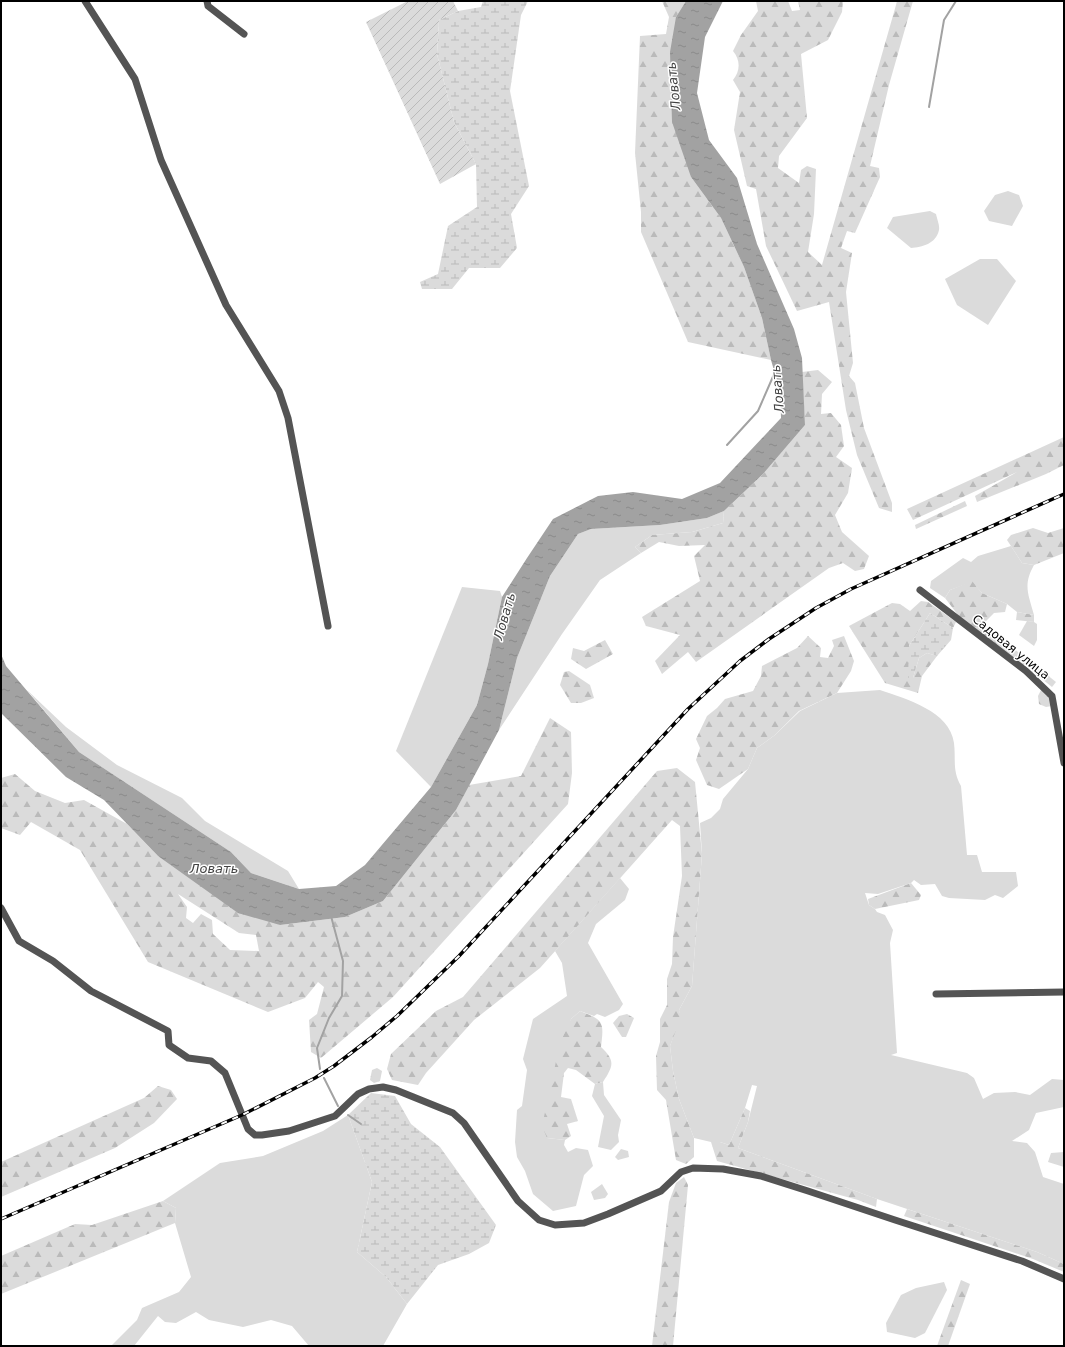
<svg xmlns="http://www.w3.org/2000/svg" width="1065" height="1347" font-family="'DejaVu Sans',sans-serif">
<style>
.grass{fill:#dbdbdb}
.forest{fill:url(#forest-firs);fill-rule:evenodd}
.wetland{fill:url(#wetland-marsh)}
.garden{fill:url(#garden-furrows)}
.water{fill:url(#water-ripples)}
.lines{fill:none;stroke-linecap:round;stroke-linejoin:round}
.stream{stroke:#a2a2a2;stroke-width:2}
.street{stroke:#545454;stroke-width:7}
.rail-casing{stroke:#000;stroke-width:3.5}
.rail{stroke:#fff;stroke-width:2;stroke-dasharray:6;stroke-linecap:butt}
.labels{text-anchor:middle;stroke-width:3;stroke-linejoin:round;paint-order:stroke}
.street-label{font-size:12px;fill:#000;stroke:#fff}
.water-label{font-size:13px;font-style:italic;fill:#434343;stroke:#fff}
</style>
<defs>
<pattern id="forest-firs" width="22" height="20" patternUnits="userSpaceOnUse"><rect width="22" height="20" fill="#dbdbdb"/><path d="M5 1l3.5 6h-7zM16 11l3.5 6h-7z" fill="#bababa"/></pattern>
<pattern id="wetland-marsh" width="20" height="14" patternUnits="userSpaceOnUse"><rect width="20" height="14" fill="#dbdbdb"/><path d="M1 5h8M5 5V1M11 12h8M15 12V8" fill="none" stroke="#bababa"/></pattern>
<pattern id="garden-furrows" width="10" height="10" patternUnits="userSpaceOnUse"><rect width="10" height="10" fill="#dbdbdb"/><path d="M-1 1l2-2M0 10L10 0M9 11l2-2" fill="none" stroke="#bababa"/></pattern>
<pattern id="water-ripples" width="26" height="14" patternUnits="userSpaceOnUse"><rect width="26" height="14" fill="#a2a2a2"/><path d="M2 4q2-2 4 0t4 0M15 11q2-2 4 0t4 0" fill="none" stroke="#8a8a8a"/></pattern>
</defs>
<rect width="100%" height="100%" fill="#fff"/>
<g class="grass">
<polygon points="1008,191 1019,195 1023,206 1012,226 989,221 984,211 995,195"/>
<path d="M930,211l6,3c1,5 4,12 3,16 -3,14 -17,17 -28,18l-24,-20 6,-11z"/>
<polygon points="980,259 997,259 1016,281 988,325 957,305 945,279"/>
<polygon points="724,511 723,523 692,532 652,535 635,547 641,553 600,580 562,634 499,730 517,658 550,576 578,534 591,529 660,525 707,518"/>
<path d="M1011,546l11,17 12,2c-11,20 -6,28 0,50l-17,-3 -10,-8 -25,-11 -10,-11 -22,8 -5,8 -15,-10 1,-7 32,-23 8,4 7,-6z"/>
<polygon points="462,587 500,591 502,597 488,664 477,705 431,787 396,751"/>
<polygon points="1027,621 1034,622 1037,624 1037,640 1034,646 1019,635"/>
<polygon points="27,690 66,727 117,765 182,798 205,821 288,871 299,889 251,873 231,852 79,752"/>
<path d="M880,690c26,9 70,21 74,53 2,17 -2,27 7,43l6,69h10l5,17h34l2,14 -15,12 -8,-3 -10,5 -36,-2 -7,-2 -7,-12 -14,1 -7,-5 -3,3 -33,11 -13,-1 4,12 6,4 2,3 8,3 8,15 -3,13 7,110 -6,2 76,18 7,5 9,21 11,-6 21,-1 15,3 22,-16 12,1v27l-28,6 -7,17 -17,11 15,2 8,9 8,25 21,7v80l-27,-12 -160,-53 -139,-51 10,-26 9,-36 -5,-1 -7,23 -16,37 -9,-3h-9l-17,-4 -15,-39 -6,-28 -3,-25 10,-29 -1,-7 13,-24 10,-132 -2,-31 11,-5 9,-9 3,-10 25,-30 9,-21 18,-13 25,-24 37,-18z"/>
<polygon points="620,878 629,889 625,900 596,924 588,943 623,1004 619,1010 605,1017 597,1014 594,1016 580,1011 571,1019 547,1138 565,1140 564,1145 568,1152 576,1148 588,1150 593,1166 584,1175 576,1206 553,1211 533,1194 525,1171 517,1157 515,1142 517,1110 522,1106 527,1070 523,1059 533,1019 567,996 562,963 555,951"/>
<polygon points="603,1082 604,1095 621,1120 618,1135 619,1142 611,1150 598,1147 604,1116 592,1096 595,1084"/>
<polygon points="348,1115 372,1182 357,1252 386,1277 407,1304 383,1346 309,1346 292,1326 271,1320 243,1327 209,1320 196,1312 176,1323 165,1322 158,1316 134,1346 111,1346 137,1320 142,1308 179,1292 191,1277 175,1223 176,1208 163,1201 220,1163 263,1156 323,1131"/>
<polygon points="621,1149 628,1151 629,1157 618,1160 615,1157"/>
<polygon points="1064,1152 1064,1167 1048,1162 1051,1153"/>
<polygon points="602,1184 608,1194 605,1198 594,1200 591,1192"/>
<polygon points="944,1282 947,1290 925,1333 915,1338 887,1332 886,1323 901,1295 916,1288"/>
</g>
<g class="forest">
<polygon points="662,1 686,1 676,17 691,177 721,218 744,267 762,318 771,360 688,342 641,232 641,212 635,153 640,36 666,34 669,17"/>
<path d="M756,1h32l4,10 8,-1 -2,-9h45l-1,11 -14,28 -27,14 6,64 -28,38 -1,12 21,15 2,-13 6,-4 9,3 -2,45 -6,38 14,13 74,-260 1,-4h16l-24,84 -19,81 9,2 1,9 -25,56 -8,-2 -6,17 11,5 -6,39 7,71 -4,13 6,7 9,45 28,75v9l-13,-4 -22,-53 -11,-45 -17,-108 -32,9 -31,-65 -10,-57 -9,-3 -13,-56 6,-38 -7,-12c7,-9 8,-19 0,-29l8,-16 17,-24z"/>
<polygon points="818,370 832,382 822,394 821,414 831,413 841,425 844,446 836,457 852,468 848,493 835,515 842,532 869,556 864,569 855,571 843,563 829,568 696,662 688,652 662,674 655,661 680,635 646,626 642,617 700,581 694,556 705,545 679,546 659,542 641,553 635,547 652,535 692,532 723,523 724,511 763,474 805,425 802,372"/>
<polygon points="1064,437 1064,451 1062,452 1064,451 1064,465 1046,474 977,502 975,496 1017,472 913,520 907,509"/>
<polygon points="965,501 967,506 916,529 915,525"/>
<polygon points="1033,528 1048,533 1064,528 1064,553 1034,565 1022,563 1007,540 1011,535"/>
<polygon points="972,581 982,593 1007,604 1005,612 994,613 982,625 1018,652 1027,662 1024,666 961,619 945,598 950,590"/>
<polygon points="921,601 928,602 956,622 953,628 930,613 909,646 909,678 913,678 919,658 927,653 937,656 922,676 918,693 885,683 849,626 892,603 900,604 910,611"/>
<polygon points="1017,612 1034,615 1034,622 1016,620"/>
<polygon points="808,636 821,648 820,657 828,658 834,646 832,640 844,636 854,661 851,671 837,693 799,711 775,735 757,748 748,769 719,789 707,785 696,760 700,748 696,739 707,716 717,708 725,699 753,691 761,676 762,666 797,648"/>
<polygon points="605,640 613,654 586,669 571,659 573,648 584,651"/>
<polygon points="1036,666 1056,682 1052,687 1032,671"/>
<polygon points="569,671 590,685 594,698 581,703 571,703 560,685 564,672"/>
<polygon points="1041,690 1053,693 1052,706 1046,707 1039,704 1038,696"/>
<path d="M550,718l21,14 1,41 -4,31 -175,193 -72,61 -10,-6 -2,-32 8,-6 7,-27 -6,-5 -13,16 -37,14 -120,-50 -68,-112 -49,-28 -11,13 -19,-7v-50l14,-4 20,17 30,12 19,-3 43,24 31,32 122,69 65,-8 38,-16 73,-91 13,-25 52,-9zM178,894l61,39 17,2 3,16 -29,-1 -17,-16 -1,-14 -11,-6 -8,9 -7,-5 1,-11z"/>
<polygon points="677,768 695,782 702,854 692,986 679,1010 681,1017 670,1046 673,1071 679,1099 694,1138 694,1157 686,1164 676,1160 666,1100 657,1090 656,1056 660,1042 660,1019 667,1005 667,979 672,964 673,937 682,876 680,826 672,820 540,968 474,1020 426,1073 418,1085 392,1080 387,1069 391,1054 436,1011 463,997 657,771"/>
<polygon points="911,883 921,895 919,900 875,909 869,905 868,899"/>
<path d="M580,1011c24,9 24,11 21,36 15,14 12,19 2,35l-8,2 -19,-14 -8,-2 -4,5 -3,24 10,2 7,22 -11,3 4,12 -6,4 -18,-2 -5,-12 18,-83 11,-24z"/>
<polygon points="627,1014 634,1018 626,1037 622,1037 613,1023 619,1016"/>
<polygon points="377,1068 382,1071 380,1081 374,1083 370,1080 372,1070"/>
<polygon points="158,1086 171,1090 177,1099 154,1123 115,1148 1,1197 1,1162 144,1098"/>
<polygon points="745,1108 750,1111 748,1122 738,1148 877,1199 876,1207 858,1200 717,1161 711,1142 720,1142 729,1145"/>
<polygon points="684,1177 688,1185 673,1346 652,1346 669,1202 676,1183"/>
<polygon points="163,1201 176,1208 175,1223 1,1294 1,1256 75,1224 92,1225"/>
<polygon points="907,1209 1037,1252 1064,1264 1064,1272 1033,1259 904,1216"/>
<polygon points="961,1280 970,1284 948,1346 937,1346"/>
</g>
<g class="wetland">
<polygon points="483,1 528,1 521,15 510,91 529,186 511,214 517,248 500,268 469,268 452,289 422,289 420,282 438,274 448,226 477,207 476,164 454,122 437,54 439,20 458,11 481,7"/>
<polygon points="930,613 953,628 951,640 937,656 927,653 919,658 913,678 908,678 909,646"/>
<polygon points="371,1093 395,1096 411,1124 440,1147 496,1225 489,1243 469,1254 438,1265 407,1304 386,1277 357,1252 372,1182 348,1115"/>
</g>
<polygon class="garden" points="408,1 453,1 458,11 439,20 437,54 454,122 476,164 440,184 366,22"/>
<polygon class="water" points="686,1 723,1 705,37 697,93 709,140 737,178 757,244 794,329 802,358 805,425 763,474 724,511 707,518 660,525 591,529 578,534 550,576 517,658 499,730 456,810 383,901 345,917 280,925 238,913 158,856 104,800 66,777 1,713 1,654 6,666 79,752 231,852 251,873 299,889 336,886 365,865 431,787 477,705 488,664 502,597 527,558 553,519 598,496 633,492 682,499 720,483 781,418 780,391 771,360 762,318 744,267 721,218 691,177 672,122 670,52 676,17"/>
<g class="lines">
<g class="stream">
<polyline points="929,107 944,20 956,1"/>
<polyline points="727,445 758,411 775,372"/>
<polyline points="320,1069 317,1048 329,1018 342,996 343,961 331,916"/>
<polyline points="324,1078 338,1106"/>
<polyline points="348,1115 361,1124"/>
</g>
<g class="street">
<polyline points="85,1 135,79 161,160 226,305 279,391 288,418 328,626"/>
<polyline points="207,1 208,6 244,34"/>
<polyline points="920,590 1026,671 1052,696 1064,763"/>
<polyline points="1,908 19,941 53,961 91,991 168,1031 169,1045 188,1058 211,1061 225,1073 248,1129 255,1135 262,1135 289,1131 335,1116 358,1094 369,1089 383,1087 396,1090 453,1113 464,1123 518,1201 539,1220 555,1225 584,1223 608,1214 661,1191 681,1172 693,1168 723,1169 761,1176 808,1191 895,1220 1022,1261 1064,1279"/>
<polyline points="936,994 1064,992"/>
</g>
<g class="rail-casing">
<polyline id="rail" points="1,1219 242,1115 315,1078 334,1066 372,1037 397,1016 459,956 688,709 740,661 769,639 816,608 851,589 1064,494"/>
</g>
<use href="#rail" class="rail"/>
</g>
<g class="labels">
<g class="street-label">
<text transform="translate(1011 647) rotate(39)" y="4">Садовая улица</text>
</g>
<g class="water-label">
<text transform="translate(673 86) rotate(-96)" y="5">Ловать</text>
<text transform="translate(777 389) rotate(-95)" y="5">Ловать</text>
<text transform="translate(504 616) rotate(-74)" y="5">Ловать</text>
<text x="214" y="873">Ловать</text>
</g>
</g>
<rect width="1065" height="1347" fill="none" stroke="#000000" stroke-width="4"/>
</svg>
